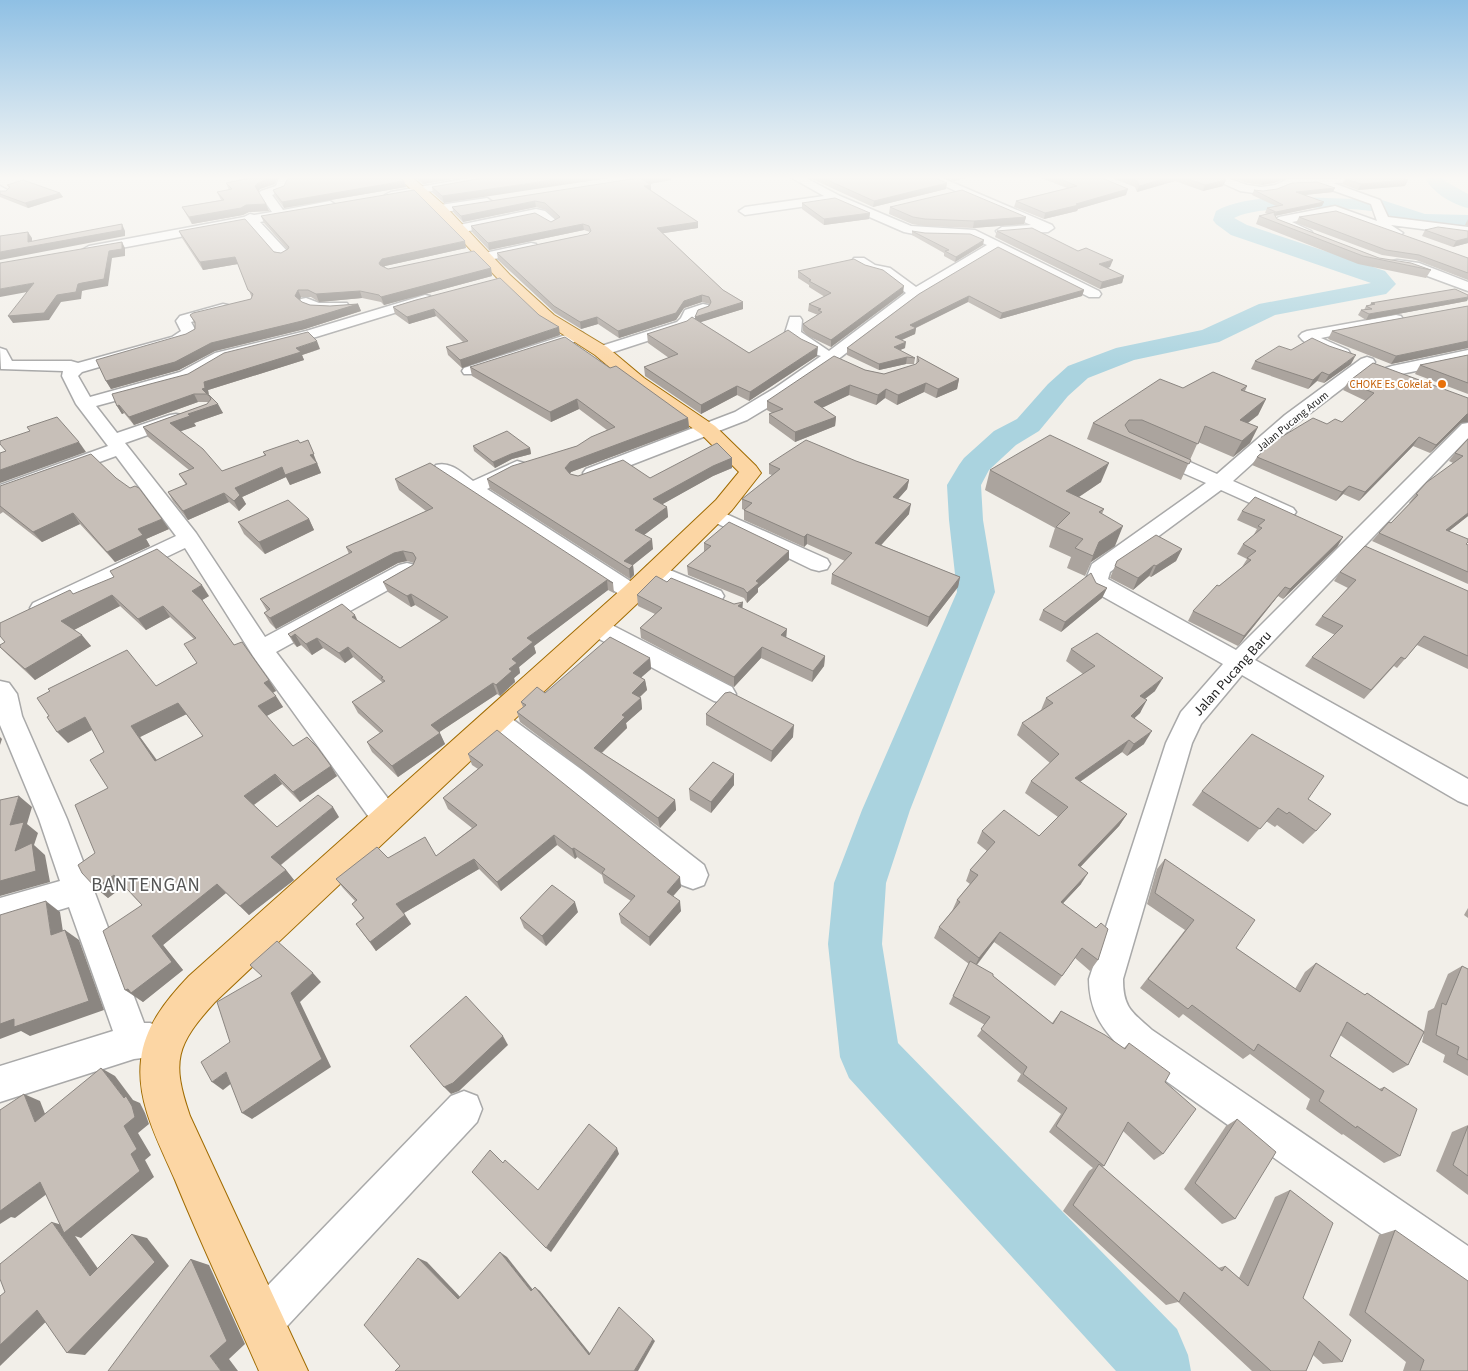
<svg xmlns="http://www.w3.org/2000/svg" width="1468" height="1371" font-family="'Source Sans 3',sans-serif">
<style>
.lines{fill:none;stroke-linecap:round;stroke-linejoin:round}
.river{fill:#aad3df;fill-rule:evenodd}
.minor-casing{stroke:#a9a9a9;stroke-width:3}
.major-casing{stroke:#a06b00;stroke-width:2}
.minor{fill:#fff;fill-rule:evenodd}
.major{fill:#fcd6a4;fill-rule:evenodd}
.wall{fill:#aba49e;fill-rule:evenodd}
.shaded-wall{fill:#8b8681}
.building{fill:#c7bfb8;stroke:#8b8681;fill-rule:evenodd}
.food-dot{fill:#e8710a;stroke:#fff;stroke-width:2}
.labels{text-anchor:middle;stroke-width:4;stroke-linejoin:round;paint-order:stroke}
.far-food-label{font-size:11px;fill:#c56008;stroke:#fff;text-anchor:end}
.far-street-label{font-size:11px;fill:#222;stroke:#fff}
.street-label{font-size:14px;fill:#222;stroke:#fff}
.near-quarter-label{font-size:19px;letter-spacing:1px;fill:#555;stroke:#fff}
</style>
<rect width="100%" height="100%" fill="#f2efe9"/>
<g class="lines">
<g class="river">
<path d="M1425,178h19l1,3 23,13v14c-16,-4 -35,-15 -43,-30z"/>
<path d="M1299,197l83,3 43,14 43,1v12c-22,2 -43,1 -65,-6 -8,-2 -16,-8 -25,-9 -30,-5 -118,-8 -144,6l13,7 138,46 11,13 -10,10 -111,21 -56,27 -85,18 -46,18 -20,18 -29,35 -23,14 -27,25 -8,15 2,35 12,72 -85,218 -24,73 -4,61 16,99 279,286 11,26 3,16h-75l-267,-293 -9,-21 -12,-113 6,-61 28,-73 95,-218 -8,-72 -2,-35 12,-20 5,-7 30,-27 23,-12 31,-35 20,-18 48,-18 86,-18 57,-26 112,-21 -140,-48 -15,-11 -3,-4 3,-9c25,-13 55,-13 83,-14z"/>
</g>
<g class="minor-casing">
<g id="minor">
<polygon points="279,178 293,178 288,183 286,190 272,195 283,210 330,201 336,205 330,209 260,222 288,252 290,255 288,258 278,258 249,224 89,254 82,250 89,246 244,217 250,214 254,215 272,212 259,193 261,191 276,186"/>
<polygon points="470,178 496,178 491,181 391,198 385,195 391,192"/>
<path d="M792,178h14l34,18 71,30 64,4 124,61 2,3 -2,3h-10l-92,-47 -80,48 -76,59 -54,39 -40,24 -147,57 -7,2 -7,-2 -3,-4 3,-4 149,-57 40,-24 46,-32c-13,-3 -28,-12 -36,-23l5,-16h10l2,3 -1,12 28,19 77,-58c-8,-6 -17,-16 -26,-19 -11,-3 -20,-3 -28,-13l2,-3h10l11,7 15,3 26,19 71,-42 -18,-8 -45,-1 -20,-4 -69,-30 -90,13 -6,-4 6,-4 79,-11z"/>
<polygon points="927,178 942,178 1052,225 1054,228 1048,232 998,234 996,231 1002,227 1031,225"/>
<polygon points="1211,178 1227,178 1247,185 1261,187 1275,185 1288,179 1378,178 1373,181 1333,183 1380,200 1388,217 1468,227 1468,235 1391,225 1403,233 1397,237 1334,214 1292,222 1311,231 1313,234 1307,238 1275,224 1273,221 1279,217 1335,206 1377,221 1371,204 1315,184 1290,185 1274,192 1261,194 1240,191"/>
<polygon points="0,186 11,192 9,194 0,194"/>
<polygon points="487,198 493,202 491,204 440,213 434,209 440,205"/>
<polygon points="536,209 545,211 559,223 553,227 536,217 459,233 453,229 459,225"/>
<polygon points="531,243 536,244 537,247 536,250 485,261 478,257 480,254"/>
<polygon points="1397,260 1419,263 1468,282 1468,291 1411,270 1392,267 1390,264 1392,261"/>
<polygon points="425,295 430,296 432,299 430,302 316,337 227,359 192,380 96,406 117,433 170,415 176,414 182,415 185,419 182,423 125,443 196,533 265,637 399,565 407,563 415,565 418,570 415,575 276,652 396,809 400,818 396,827 386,830 376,827 253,656 185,548 49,613 41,616 33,613 30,608 33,603 176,536 116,456 0,498 0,485 108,446 76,404 62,376 63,371 1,369 0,348 6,350 12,361 71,361 78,363 172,337 181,331 176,321 180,316 223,304 228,305 230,308 228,311 191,322 197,333 182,343 82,372 78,376 90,397 180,372 215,353 306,331"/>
<path d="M306,298l13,5h28l2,3 -2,3c-15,4 -37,7 -48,-7l2,-3z"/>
<polygon points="703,304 708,305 710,308 708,311 697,316 693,323 687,328 601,356 595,354 593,351 595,348 677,322 681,318 685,310"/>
<path d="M1396,315l5,1 2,3 -2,3 -80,16 27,12 2,3 -2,3c-14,4 -41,-9 -49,-20l3,-3 5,-2z"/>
<polygon points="578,331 583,333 586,336 583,339 476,374 464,374 462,371 464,368"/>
<polygon points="1468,350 1468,360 1392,376 1386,374 1384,371 1386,368 1392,366"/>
<path d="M1367,357l6,2 2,3 -2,3 -76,58 -64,58 60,27 3,4 -3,4 -7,2 -7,-2 -58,-26 -111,82 -2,7 128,71 226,-226 6,-1v15l-213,222 213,119v26l-10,-4 -216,-126 -41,49 -9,19 -69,236c0,29 9,33 29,51l316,216v45l-15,-6 -325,-231c-24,-21 -39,-42 -39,-75l77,-236 15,-31 42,-48 -130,-73 -7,-12 6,-15 114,-81 -57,-25 -2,-4 2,-4 7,-2 7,2 54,24 68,-59 76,-56z"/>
<path d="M517,461l7,2 2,4 -2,4 -37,18 154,99 3,5 -3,5 -8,2 -8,-2 -189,-125 -3,-4 3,-4c15,-4 26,8 37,16z"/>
<polygon points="715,509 827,559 830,564 827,569 819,571 811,569 708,519 705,515 708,511"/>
<polygon points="655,564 721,591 724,596 721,601 713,604 647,576 644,571 647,566"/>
<polygon points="596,619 604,621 732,687 736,694 732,701 723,703 714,701 588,633 584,627 588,621"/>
<polygon points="0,681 9,683 17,694 22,716 67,819 144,1023 150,1023 162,1028 167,1040 162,1052 150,1057 134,1059 0,1102 0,1066 113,1031 69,907 0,928 0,898 60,881 39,819 0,725"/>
<polygon points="495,710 504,713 582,770 704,865 708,875 704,885 693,889 682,885 562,786 486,727 482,720 486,713"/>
<polygon points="464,1091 477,1096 482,1109 477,1122 276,1338 261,1344 246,1338 240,1323 246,1308 451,1096"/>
</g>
</g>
<g class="major-casing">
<path id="major" d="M399,178h14l32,28 65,69 44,40 53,32 37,31 71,48 41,40 5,7 -29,37 -90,89 -427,403c-39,43 -44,59 -25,114l118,255h-49c-28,-64 -58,-127 -84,-191 -16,-37 -39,-78 -34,-120 3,-33 26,-61 48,-84l435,-389 92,-87 23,-28 -38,-38 -69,-48 -37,-31 -53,-34 -42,-40 -65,-69z"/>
</g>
<use href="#minor" class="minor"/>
<use href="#major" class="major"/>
</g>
<g class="wall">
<polygon points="251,178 278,178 275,184 260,189 258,192 269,211 249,212 243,215 192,224 186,214 182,207 221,200 217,192 229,190 226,183"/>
<polygon points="416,178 457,178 423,184"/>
<polygon points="483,178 444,203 433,193 432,187"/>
<polygon points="810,178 936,178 946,189 873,207"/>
<polygon points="947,178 965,178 954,181"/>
<polygon points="1041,178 1102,178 1126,195 1078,209 1077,211 1044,219 1014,207 1016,201 1067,188"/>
<polygon points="1112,178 1223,178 1226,180 1223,186 1203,191 1175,181 1137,192 1135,187"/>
<polygon points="1233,178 1286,178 1274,183 1261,185 1247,183"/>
<polygon points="1345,179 1405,186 1358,190 1342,184"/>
<polygon points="671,180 649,184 651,190 698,222 698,228 663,233 723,290 743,302 743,309 700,322 749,353 817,356 749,401 737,395 701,414 645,376 644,367 669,358 648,343 647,334 695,319 695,317 709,306 710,304 702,302 684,308 676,320 619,338 598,324 581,329 555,313 498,260 497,253 588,234 590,232 584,230 489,250 472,232 471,226 551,222 556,219 546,210 536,207 463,222 454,213 452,207"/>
<polygon points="404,181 406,187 284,208 275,196 273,190 284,186"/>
<polygon points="7,185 60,193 63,197 28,208 0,197 0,191 6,191 9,188"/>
<polygon points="1254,190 1263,191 1333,192 1305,195 1322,206 1275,216 1277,219 1379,258 1431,270 1426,278 1358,264 1256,224 1259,216 1268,214 1265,213 1267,208 1276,206 1252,195"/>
<polygon points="802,203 870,213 869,219 824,225 802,209"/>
<polygon points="890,207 1026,217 1024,224 973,228 924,226 912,224 889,214"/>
<polygon points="261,216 466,248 385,266 384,267 388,269 491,268 492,276 384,305 381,302 362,298 319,302 311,297 301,297 299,300 302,302 310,305 330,306 358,304 361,311 305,329 215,351 179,370 111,389 106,381 195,329 195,324 190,315 251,299 252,298 238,264 203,270 182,238 179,231 281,253 288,250 264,223"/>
<polygon points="1299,217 1468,258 1468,280 1416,260 1382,255 1296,223"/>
<polygon points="1468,219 1468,226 1465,225"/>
<polygon points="1425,230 1468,231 1468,243 1453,247 1422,236"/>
<polygon points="912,231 983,245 955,262 944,256 944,253 912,235"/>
<polygon points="997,231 1110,267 1107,268 1124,276 1122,283 1100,289 995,237"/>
<polygon points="798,271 903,293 831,347 808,336 803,331 803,324 818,315 808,311 809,304 825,297 809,287 809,285 798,278"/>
<polygon points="1084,290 1082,296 1000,319 968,302 916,328 915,334 902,340 905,348 900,350 915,358 914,364 906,364 879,370 847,355 847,348 919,294"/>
<polygon points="416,300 560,335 462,368 448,355 446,347 463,342 436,316 409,324 395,314 393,307"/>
<polygon points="1467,301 1366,320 1358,315 1361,310 1364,310 1366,306 1370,305 1371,303"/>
<polygon points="1468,306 1468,348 1391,364 1328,339 1332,331"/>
<polygon points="320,349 302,355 304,360 208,390 209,395 223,413 194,423 196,426 180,431 222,471 265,456 263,452 318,463 317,464 321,473 290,485 286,477 242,497 246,504 239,511 229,502 188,520 173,501 168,492 186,485 179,474 189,470 148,437 143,427 207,404 208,402 198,402 134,425 124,413 122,414 117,406"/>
<polygon points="1291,350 1351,364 1324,383 1317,381 1308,389 1251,369 1255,361"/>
<polygon points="1468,355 1468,394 1415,374 1420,365"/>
<polygon points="917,356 959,379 957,389 936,398 924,392 897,405 885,398 876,405 849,395 822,408 836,417 835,426 795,442 769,423 769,414 772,413 767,410 767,401 865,370 884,374 916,365"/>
<polygon points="470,367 610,368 688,418 689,428 571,472 570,474 578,476 650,478 732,458 732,468 713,476 662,504 667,507 668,517 644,535 653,549 633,565 634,575 630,579 490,489 487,479 577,446 607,430 579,409 551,422 472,376"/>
<polygon points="1348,382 1461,423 1430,453 1413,446 1359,501 1343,494 1336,501 1252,465 1257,457 1327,424 1342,422 1366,401 1343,390"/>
<polygon points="1247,386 1245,391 1266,399 1258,415 1248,423 1258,427 1250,443 1233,457 1198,442 1181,480 1087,439 1093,423 1183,388"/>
<polygon points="1468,439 1468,516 1449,531 1468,545 1468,584 1372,541 1379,533 1391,523 1410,503 1409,503 1416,494 1453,463 1449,461 1455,453"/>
<polygon points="473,446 530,448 531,454 512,459 495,468 474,451"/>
<polygon points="856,461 909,480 907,489 898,499 909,514 881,545 960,577 958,587 927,627 831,584 832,574 845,561 807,544 804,547 744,520 744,510 742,509 742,499 772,475 769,474 769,464"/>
<polygon points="990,470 1101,482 1079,497 1104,509 1102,514 1115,546 1091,562 1085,576 1067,568 1071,557 1049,547 1055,528 985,490"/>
<polygon points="395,479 613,583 614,593 608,590 534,646 536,653 519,667 520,673 514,678 515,682 500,696 497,694 439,732 445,744 398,777 372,752 367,742 380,733 358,713 352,702 383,683 353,657 345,663 323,648 312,655 301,645 297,647 294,644 288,634 358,621 400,648 441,621 415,605 411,607 388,592 383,582 413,565 414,563 407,561 398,563 276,629 270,623 264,613 267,611 260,599 349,554 346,547 426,511 399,490"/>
<polygon points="0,486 169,529 146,539 150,546 115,562 80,524 42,542 3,512 0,514"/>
<polygon points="1242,511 1343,537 1337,547 1283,599 1278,596 1238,646 1188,621 1193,611 1219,586 1242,567 1247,559 1237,554 1243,544 1253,536 1257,529 1237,520"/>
<polygon points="309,519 314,530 265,554 244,534 238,522"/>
<polygon points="704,543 789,551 789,560 758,588 758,592 747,603 744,598 688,575 687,566 704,552"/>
<polygon points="1182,549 1176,561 1151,577 1149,576 1133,590 1110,578 1117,561"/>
<polygon points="1340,572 1468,591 1468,669 1417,645 1397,668 1394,666 1364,699 1305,666 1312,657 1335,635 1315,625 1322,616 1348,588 1334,581"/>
<polygon points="667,582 742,608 786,638 825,656 824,666 812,682 761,658 734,687 641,638 640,628 655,614 638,606 637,595"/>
<polygon points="1096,583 1107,588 1102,598 1061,632 1039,620 1043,610"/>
<path d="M73,594l136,2 -7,4 32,45 35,35 7,11 -3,2 10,14 -17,9 27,30 44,30 -37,26 -18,-18 -28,21 23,22 62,-10 -58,48 5,5 8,10 -45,35 -23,-22 -63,52 20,25 -40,32 -5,-4h-1l5,-93 -18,-19 -16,12 -12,-10 -1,-35 13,-65 -4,-36 -12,-22 -24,13 88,-57 41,-23 -3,-24 -24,-22 -24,13 -26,-24 -46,24 17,16 -56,34 -26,-24 -9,-9zM186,714l17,22 -46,24 -17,-23z"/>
<polygon points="1071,649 1155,691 1145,699 1140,713 1134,718 1144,744 1127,756 1122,752 1080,782 1127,814 1119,826 1080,867 1081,884 1063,903 1098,960 1090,971 1075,958 1055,986 994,942 977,965 993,976 1052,1023 1061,1011 1124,1048 1129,1043 1165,1082 1163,1154 1154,1160 1123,1131 1104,1166 1102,1167 1218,1268 1225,1266 1239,1278 1275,1197 1290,1190 1303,1298 1342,1362 1323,1364 1313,1355 1306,1371 1252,1371 1178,1302 1166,1305 1063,1211 1089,1171 1093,1168 1049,1132 1061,1114 1017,1081 1021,1074 977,1036 985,1025 949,1004 969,964 934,938 939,927 952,911 957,900 970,884 966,881 970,870 987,851 977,843 982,831 1039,836 1058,817 1025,793 1031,781 1050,763 1017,735 1022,723 1041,710 1046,698 1083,674 1066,661"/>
<polygon points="650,658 651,669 641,677 645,680 647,690 640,697 641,698 642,709 626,723 627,728 602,753 675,800 676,810 660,828 520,722 517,712 523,707 521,702 545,693"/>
<polygon points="706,714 793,737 771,762 706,725"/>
<polygon points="468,754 681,887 673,896 681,911 650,946 621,923 619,914 631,901 604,883 602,875 577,857 575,859 557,845 501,891 479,869 404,913 411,924 376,951 356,924 363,918 352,904 355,901 343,888 336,879 388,858 436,856 472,828 448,809 443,798 478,769 472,765"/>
<polygon points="734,785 711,813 690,800 689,789"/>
<polygon points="1202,791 1308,799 1316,831 1303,844 1277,825 1275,827 1266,821 1248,842 1192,805"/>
<polygon points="1165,859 1236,948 1295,989 1305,972 1316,963 1364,995 1367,993 1424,1031 1428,1011 1434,1008 1448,974 1462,966 1468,969 1468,1076 1443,1062 1445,1055 1422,1042 1424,1033 1408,1065 1393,1073 1340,1035 1330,1056 1379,1089 1384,1087 1400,1156 1384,1163 1343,1134 1342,1135 1306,1109 1310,1099 1250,1054 1243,1059 1183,1014 1179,1018 1140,988 1185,930 1147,904 1157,869"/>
<polygon points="1468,908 1468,918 1464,915"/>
<polygon points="578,912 546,946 524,928 520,918"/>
<polygon points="1237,1119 1235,1219 1222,1224 1184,1189 1226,1126"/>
<polygon points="1468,1125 1468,1195 1436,1171 1452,1132"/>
<polygon points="1395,1230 1468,1371 1403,1371 1406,1362 1349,1315 1379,1235"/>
</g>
<g class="shaded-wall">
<polygon points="271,178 275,178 276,181 275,184 260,189 257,193 255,186 258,183"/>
<polygon points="421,178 457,178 423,184"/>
<polygon points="567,178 609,178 444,203 442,196"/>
<polygon points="646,178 671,178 671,180 643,185 642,179"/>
<polygon points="954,178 965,178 954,181"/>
<polygon points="1167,178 1176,178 1175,181 1137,192 1139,186"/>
<polygon points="1270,178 1286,178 1274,183 1261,185 1264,179"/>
<polygon points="1226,180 1223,186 1203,191 1205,185"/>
<polygon points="1408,180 1405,186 1358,190 1361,184"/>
<polygon points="404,181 406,187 284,208 282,202"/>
<polygon points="947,183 946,189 873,207 874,201"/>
<polygon points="651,185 651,191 644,186"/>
<polygon points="1335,188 1333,192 1294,196 1296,192"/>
<polygon points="1128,189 1126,195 1078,209 1077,211 1044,219 1045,213"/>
<polygon points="60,193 63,197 28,208 25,203"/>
<polygon points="535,201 536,207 463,222 461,216"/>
<polygon points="1324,202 1322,206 1274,216 1276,212"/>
<polygon points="266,204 269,211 249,212 243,215 192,224 189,217 246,205"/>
<polygon points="870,213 869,219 824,225 824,219"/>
<polygon points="1026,217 1024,224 973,228 974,221"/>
<polygon points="698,222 698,228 658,234 657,228"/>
<polygon points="122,224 125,231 125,236 0,260 0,252 28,242 28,232 32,238 32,246"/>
<polygon points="583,224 584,230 489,250 488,243"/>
<polygon points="1468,238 1468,243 1453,247 1456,241"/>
<polygon points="984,240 983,245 955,262 956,257"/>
<polygon points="465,241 466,248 385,266 381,270 379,263 382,259"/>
<polygon points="122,242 125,248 125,256 112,258 108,286 86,290 82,291 81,299 61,302 49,320 13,323 8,316 57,295 78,284 109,251"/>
<polygon points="235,257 238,264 203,270 200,262"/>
<polygon points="1113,260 1110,267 1097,272 1099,264"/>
<polygon points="491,268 492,276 384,305 381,297"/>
<polygon points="1124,276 1122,283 1100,289 1102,282"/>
<polygon points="34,283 38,290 0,297 0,289"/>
<polygon points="904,286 903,293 831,347 831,340"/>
<polygon points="298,290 301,297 298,303 295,296"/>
<polygon points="1084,290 1082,296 1000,319 1002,313"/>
<polygon points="360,291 362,298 319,302 316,294"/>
<polygon points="702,295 702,302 684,308 676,320 619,338 618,331 684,301"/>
<polygon points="969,296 968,302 909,331 910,325"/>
<polygon points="1468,297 1468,299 1467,301 1366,320 1369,314"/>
<polygon points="743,302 743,309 695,324 695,317"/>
<polygon points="358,304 361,311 305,329 215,351 179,370 111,389 106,381 211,343"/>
<polygon points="434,309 436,316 409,324 407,317"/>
<polygon points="597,317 598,324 581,329 580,322"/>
<polygon points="559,327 560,335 462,368 460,360"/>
<polygon points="916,328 915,334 894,343 895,337"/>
<polygon points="317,341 320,349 302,355 304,360 208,390 209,396 208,396 207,394 202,389 204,382 296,348"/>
<polygon points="1468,341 1468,348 1391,364 1396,356"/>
<polygon points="906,342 905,348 893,353 894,347"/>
<polygon points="818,347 817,356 749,401 750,392"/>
<polygon points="1356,355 1351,364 1324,383 1329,375"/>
<polygon points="907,357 906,364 879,370 879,364"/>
<polygon points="1322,372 1317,381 1308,389 1313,380"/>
<polygon points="959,379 957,389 936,398 938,389"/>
<polygon points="926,383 924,392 897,405 898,395"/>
<polygon points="850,385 849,395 813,412 814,402"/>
<polygon points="737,386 737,395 701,414 701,405"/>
<polygon points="886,389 885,398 876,405 878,395"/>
<polygon points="194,394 198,402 134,425 129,417"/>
<polygon points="577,399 579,409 551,422 550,412"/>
<polygon points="1266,399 1258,415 1232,435 1240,420"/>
<polygon points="218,404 223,413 194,423 196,426 176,433 170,423 188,414"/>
<polygon points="119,405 124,413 122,414 117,406"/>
<polygon points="1467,414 1468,414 1468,422 1461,423 1430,453 1436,445"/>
<polygon points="836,417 835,426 795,442 795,432"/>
<polygon points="688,418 689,428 571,472 567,478 565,468 570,462"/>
<polygon points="1258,427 1250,443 1233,457 1242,441"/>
<polygon points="1419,437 1413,446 1359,501 1365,492"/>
<polygon points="308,440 321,473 290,485 286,477 242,497 246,504 239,511 234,501 235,488 310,455"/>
<polygon points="79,442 86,452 0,483 0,470"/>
<polygon points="530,448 531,454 512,459 495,468 493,462 511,454"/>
<polygon points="732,458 732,468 713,476 654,509 653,499 713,466"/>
<polygon points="1109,463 1101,482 1062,508 1066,491"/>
<polygon points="909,480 907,489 891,507 893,497"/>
<polygon points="1349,486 1343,494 1336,501 1342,492"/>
<polygon points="224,493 229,502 188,520 183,511"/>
<polygon points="911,504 909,514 874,553 875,543"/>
<polygon points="667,507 668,517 636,541 635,530"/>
<polygon points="73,513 80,524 42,542 33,532"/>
<polygon points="1468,513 1468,516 1439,539 1446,530"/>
<polygon points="162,519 169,529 146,539 150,546 115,562 107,552 138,529"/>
<polygon points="309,519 314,530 265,554 259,542"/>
<polygon points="1123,526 1115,546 1091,562 1085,576 1099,542"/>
<polygon points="807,534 807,544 804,547 804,537"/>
<polygon points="1343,537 1337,547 1283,599 1290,589"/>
<polygon points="652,539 653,549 633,565 634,575 630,579 629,569 624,561"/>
<polygon points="1182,549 1176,561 1151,577 1156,566"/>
<polygon points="403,551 407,561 398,563 276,629 270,618 394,553"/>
<polygon points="789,551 789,560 758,588 758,592 747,603 747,593 756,581"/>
<polygon points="1154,565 1149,576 1133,590 1138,578"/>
<polygon points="960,577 958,587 927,627 929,617"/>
<polygon points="607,580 608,590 534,646 536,653 519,667 520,673 514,678 515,682 500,696 496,685 509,669 512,659 527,638"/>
<polygon points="202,585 209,596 199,602 192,591"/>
<polygon points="1285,587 1278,596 1238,646 1244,636"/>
<polygon points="1107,588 1102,598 1061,632 1065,622"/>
<polygon points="411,594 415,605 411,607 407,596"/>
<polygon points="112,595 120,606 70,632 61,621"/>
<polygon points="743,602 742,612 738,606"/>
<polygon points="163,606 170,617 146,630 138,619"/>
<polygon points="355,615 360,626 352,617"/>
<polygon points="787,629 786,640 781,635"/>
<polygon points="295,634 301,645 297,647 291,637"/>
<polygon points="82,635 91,646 35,680 25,669"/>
<polygon points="317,638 323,648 312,655 306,644"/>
<polygon points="348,647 353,657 345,663 339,653"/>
<polygon points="762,647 761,658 734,687 734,677"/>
<polygon points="825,656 824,666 812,682 813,671"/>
<polygon points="650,658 651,669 635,683 633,673"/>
<polygon points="1163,678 1155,691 1133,708 1140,696"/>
<polygon points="269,680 276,691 271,693 264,683"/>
<polygon points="645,680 647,690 633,703 632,693"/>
<polygon points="493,683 497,694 435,735 431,725"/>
<polygon points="276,696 283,707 265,717 258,706"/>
<polygon points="641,698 642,709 626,723 627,728 596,758 594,748 622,715"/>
<polygon points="1147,700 1140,713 1124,728 1131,716"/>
<polygon points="178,703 187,714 140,737 165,772 155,761 131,726"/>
<polygon points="85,717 95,728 68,743 57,732"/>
<polygon points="794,725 793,737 771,762 772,751"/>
<polygon points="1152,731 1144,744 1127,756 1134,744"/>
<polygon points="440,733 445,744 398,777 392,766"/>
<polygon points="0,737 2,739 0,745"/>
<polygon points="1129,740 1122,752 1068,790 1075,778"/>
<polygon points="331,766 337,776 300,802 293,792"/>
<polygon points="275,774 282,784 252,806 244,796"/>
<polygon points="734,774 734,785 711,813 711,802"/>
<polygon points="19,796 32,807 27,824 38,833 34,845 45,855 50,882 0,896 0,881 15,851 10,825"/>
<polygon points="675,800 676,810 660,828 658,818"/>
<polygon points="333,807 339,817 279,866 271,857"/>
<polygon points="1127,814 1119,826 1071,877 1078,865"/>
<polygon points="554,835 557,845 501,891 497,882"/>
<polygon points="574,848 577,857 575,859 572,849"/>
<polygon points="474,859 479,869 402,914 396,904"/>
<polygon points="286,870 294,880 249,915 240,906"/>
<polygon points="1088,873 1081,884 1054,913 1061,902"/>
<polygon points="114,875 125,885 108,898 96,888"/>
<polygon points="680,877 681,887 668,902 667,892"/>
<polygon points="217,884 226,893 163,945 183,970 143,1002 125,990 152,936"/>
<polygon points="46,901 60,912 65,945 51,935"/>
<polygon points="680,901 681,911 650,946 649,937"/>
<polygon points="575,902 578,912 546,946 542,936"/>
<polygon points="405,915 411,924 376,951 370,942"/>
<polygon points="65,930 79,940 104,1010 30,1036 21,1031 0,1039 0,1024"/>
<polygon points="1000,932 994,942 974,968 979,958"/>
<polygon points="313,973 321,982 300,1002 331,1067 252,1119 242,1113 291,993"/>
<polygon points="503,1036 508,1045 459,1091 451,1094 444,1087"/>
<polygon points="101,1068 115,1076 133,1100 140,1103 145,1113 149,1124 138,1133 151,1155 145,1160 154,1177 81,1238 75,1236 106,1280 90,1276 52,1222 69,1227 131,1154 124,1126 124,1098"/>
<polygon points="226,1072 237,1079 223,1090 212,1082"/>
<polygon points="24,1094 40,1101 51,1129 35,1122"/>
<polygon points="617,1148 619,1154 551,1252 546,1248"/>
<polygon points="40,1182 56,1187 15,1218 11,1217 0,1224 0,1210"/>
<polygon points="132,1234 147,1238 169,1266 85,1355 67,1353"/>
<polygon points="500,1252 507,1257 537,1295 531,1291"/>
<polygon points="418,1258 427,1262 466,1303 458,1299"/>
<polygon points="191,1259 209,1265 245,1344 229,1359 238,1371 221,1371 210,1356"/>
<polygon points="535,1287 540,1291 593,1357 589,1355"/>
<polygon points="37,1310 55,1313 0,1366 0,1345"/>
<polygon points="653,1339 655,1341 638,1371 634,1371"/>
</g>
<g class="building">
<polygon points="250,178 271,178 258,183 255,186 266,204 246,205 241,208 189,217 182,207 224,200 217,192 232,189 226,183"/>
<polygon points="288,178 401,178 404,181 282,202 273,190 284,186"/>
<polygon points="483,178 567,178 442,196 432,187"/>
<polygon points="638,178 646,178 642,179 651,185 644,186 698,222 657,228 723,290 743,302 695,317 698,310 709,306 711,302 709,297 702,295 684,301 676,313 618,331 597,317 580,322 554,306 497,253 588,234 591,231 589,226 583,224 488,243 471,226 535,213 551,222 560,217 545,203 535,201 461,216 452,207"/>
<polygon points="823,178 936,178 947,183 874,201"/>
<polygon points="1058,178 1102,178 1128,189 1076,204 1079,205 1045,213 1016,201 1077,186"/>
<polygon points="1129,178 1167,178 1139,186 1137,181"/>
<polygon points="1186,178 1223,178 1226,180 1205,185"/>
<polygon points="1356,178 1402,178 1408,180 1361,184 1345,179"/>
<polygon points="23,180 60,193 25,203 0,194 0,191 6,191 10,187 7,185"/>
<polygon points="1317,182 1335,188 1296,192 1324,202 1276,212 1267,208 1283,205 1254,190 1263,191 1277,189 1292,183"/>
<polygon points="414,190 465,241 382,259 379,263 380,265 388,269 474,251 491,268 381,297 379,295 360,291 316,294 308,290 298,290 295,296 302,302 310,305 330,306 358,304 302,321 211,343 175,362 106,381 96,360 186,334 195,329 195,322 190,315 193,313 251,299 253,294 248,290 235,257 200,262 179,231 245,219 274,252 281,253 288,249 289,247 261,216"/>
<polygon points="962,190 1026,217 974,221 925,219 913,217 890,207"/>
<polygon points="835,198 870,213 824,219 802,203"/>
<polygon points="1336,211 1468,258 1468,273 1419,255 1386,250 1299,217"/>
<polygon points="1275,212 1274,214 1277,219 1379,258 1411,263 1431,270 1363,256 1259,216"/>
<polygon points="122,224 122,230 0,252 0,236 28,232 28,242"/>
<polygon points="1438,227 1468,231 1468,238 1456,241 1425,230"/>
<polygon points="1032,228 1078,251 1086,248 1113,260 1099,264 1124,276 1102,282 997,231"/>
<polygon points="912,231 925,233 970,234 984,240 956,257 945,251 949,250"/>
<polygon points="122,242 122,249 109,251 104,279 82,283 78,284 76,292 57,295 44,313 8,316 34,283 0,289 0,263"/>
<polygon points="998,247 1084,290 1002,313 969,296 910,325 916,328 895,337 906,342 894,347 915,358 907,357 879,364 847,348 919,294"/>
<polygon points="854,259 865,265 883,270 904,286 831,340 809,329 803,324 822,312 818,310 821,309 809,304 831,293 809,281 811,280 798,271"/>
<polygon points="500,278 539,315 559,327 460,360 446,347 468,341 434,309 407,317 393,307 416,300"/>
<polygon points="1455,289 1468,295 1468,297 1369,314 1361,310 1372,309 1366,306 1375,304 1371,303"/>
<polygon points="1468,306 1468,341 1396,356 1332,331"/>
<polygon points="692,317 749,353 788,330 801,339 818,347 750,392 737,386 701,405 644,367 678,354 647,334 687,321"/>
<polygon points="308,332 317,341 296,348 301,352 204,382 205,388 202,389 207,394 194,394 129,417 119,405 117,406 112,394 188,374 224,353"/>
<polygon points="565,337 610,368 616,366 688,418 570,462 565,468 570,474 578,476 623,460 650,478 717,443 732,458 713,466 653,499 667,507 635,530 652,539 624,561 633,565 629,569 487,479 512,466 577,446 591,437 615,427 577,399 550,412 470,367"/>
<polygon points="1312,338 1329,346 1356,355 1329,375 1322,372 1313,380 1255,361 1279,346 1291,350"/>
<polygon points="1468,355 1468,383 1420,365"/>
<polygon points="834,356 865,370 884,374 916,364 919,361 917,356 959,379 938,389 926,383 898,395 886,389 878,395 850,385 814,402 836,417 795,432 769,414 783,409 767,401"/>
<polygon points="1373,363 1468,398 1468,414 1467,414 1436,445 1419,437 1365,492 1349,486 1342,492 1257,457 1273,442 1313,418 1327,424 1335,419 1342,422 1374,393 1348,382"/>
<polygon points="1213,372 1247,386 1241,390 1266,399 1240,420 1258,427 1242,441 1205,426 1198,444 1142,420 1129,420 1125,425 1129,432 1191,460 1189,464 1093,423 1160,379 1183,388"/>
<polygon points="209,395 218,404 188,414 190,416 170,423 203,449 222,471 266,455 263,452 298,440 300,443 308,440 314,454 310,455 317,463 285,475 282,467 235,488 240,495 234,501 224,493 183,511 168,492 187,484 179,474 194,468 143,427 207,404 211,399"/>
<polygon points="57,417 79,442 0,470 0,453 6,451 0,444 0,441 30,431 27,427"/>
<polygon points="507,431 530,448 511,454 493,462 473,446"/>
<polygon points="1050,435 1109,463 1066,491 1104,509 1099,512 1123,526 1099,542 1093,556 1075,548 1083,539 1056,527 1070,513 990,470"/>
<polygon points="1468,439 1468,513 1446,530 1468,539 1468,542 1466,544 1468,545 1468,572 1379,533 1389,522 1391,523 1418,495 1416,494 1427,482 1463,456 1455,453"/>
<polygon points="806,440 856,461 909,480 893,497 911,504 875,543 960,577 929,617 832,574 852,553 807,534 804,537 744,510 752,503 742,499 780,469 769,464"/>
<polygon points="91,454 116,478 130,488 135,486 139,488 162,519 138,529 143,535 107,552 73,513 33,532 0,506 0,486"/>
<polygon points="430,463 613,583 607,580 527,638 533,642 512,659 517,663 509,669 512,671 496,685 493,683 431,725 440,733 392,766 367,742 383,731 352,702 385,681 381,678 383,677 348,647 339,653 317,638 306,644 295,634 291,637 288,634 342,604 355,615 352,617 400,648 420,635 448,617 411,594 407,596 383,582 413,565 416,558 413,553 403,551 394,553 270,618 264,613 270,609 260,599 352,552 346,547 433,508 395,479"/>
<polygon points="1255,497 1343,537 1290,589 1285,587 1244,636 1193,611 1217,585 1219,586 1251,560 1247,558 1256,551 1243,544 1262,528 1258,526 1265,520 1242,511"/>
<polygon points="288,500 309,519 259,542 238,522"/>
<polygon points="729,522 789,551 756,581 759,583 747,593 744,589 687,566 711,546 704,543"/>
<polygon points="1156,535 1182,549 1156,566 1154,565 1138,578 1115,566 1117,561"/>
<polygon points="1365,546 1468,591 1468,656 1424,636 1405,659 1401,657 1371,690 1312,657 1343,626 1322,616 1356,580 1340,572"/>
<path d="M157,549l45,36 -10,6 10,9 32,45 8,-3 27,38 -5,3 12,13 -18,10 35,40 14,-9 10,10 14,19 -38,26 -18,-18 -31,22 33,31 41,-32 15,12 -62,50 15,13 -46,36 -23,-22 -65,52 20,26 -41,31 -3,-4 -3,1 -22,-59 39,-26 -28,-30 -18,13 -14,-15 -4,-8 17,-12 -20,-48 33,-17 -18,-28 14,-8 -19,-35 -28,15 -10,-15 2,-1 -12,-18 13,-7 -2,-2 79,-39 29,36 41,-23 -13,-19 12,-6 -33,-32 -25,13 -26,-24 -51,26 21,14 -57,34 -25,-22v-2l5,-3 -5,-6v-13l70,-33 3,4 41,-17 -4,-6zM178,703l25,33 -48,25 -24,-35z"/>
<polygon points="1091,573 1096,583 1107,588 1065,622 1043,610"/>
<polygon points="656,576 667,582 671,578 734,604 743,602 738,606 787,629 781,635 825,656 813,671 762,647 734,677 640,628 662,608 637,595"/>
<polygon points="1097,633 1163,678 1140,696 1147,700 1131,716 1152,731 1134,744 1129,740 1075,778 1127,814 1078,865 1088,873 1061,902 1096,928 1101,923 1108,929 1098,960 1082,948 1062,976 1000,932 979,958 939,927 960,902 957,900 978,875 970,870 995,842 982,831 1004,810 1039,836 1068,807 1031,781 1059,754 1022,723 1053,703 1046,698 1095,666 1071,649"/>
<polygon points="610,637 650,658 633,673 645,680 632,693 641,698 622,715 625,717 594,748 675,800 658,818 517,712 526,705 521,702 537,687 545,693"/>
<polygon points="730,692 794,725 772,751 706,714 725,693"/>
<polygon points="497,730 680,877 667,892 680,901 649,937 619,914 635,896 602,873 605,869 574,848 572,849 554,835 497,882 474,859 396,904 405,915 370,942 356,924 364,918 352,904 357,900 336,879 377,847 388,858 425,837 436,856 477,825 443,798 483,765 468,754"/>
<polygon points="1252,734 1324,776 1308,799 1331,814 1316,831 1289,812 1287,814 1278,808 1260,829 1202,791"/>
<polygon points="713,762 734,774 711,802 689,789"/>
<polygon points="19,796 10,825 24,822 15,851 32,843 36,871 0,881 0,800"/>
<polygon points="1165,859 1255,920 1236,948 1300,992 1316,963 1365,995 1367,993 1424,1032 1408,1065 1347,1022 1330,1056 1382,1091 1384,1087 1417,1109 1400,1156 1357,1126 1356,1128 1319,1101 1324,1091 1258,1044 1254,1051 1192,1005 1188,1009 1148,979 1194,920 1155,893"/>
<polygon points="552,885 575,902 542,936 520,918"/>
<polygon points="46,901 51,935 65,930 89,1001 14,1027 14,1019 0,1024 0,915"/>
<polygon points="277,941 313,973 291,993 322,1059 242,1113 226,1072 212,1082 201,1062 230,1042 217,1002 262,976 250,965"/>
<polygon points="970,961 993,974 993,976 1053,1024 1061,1011 1105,1035 1125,1049 1129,1043 1170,1073 1165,1082 1196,1109 1163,1154 1128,1122 1104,1166 1056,1126 1067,1108 1023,1074 1027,1067 981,1029 990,1017 953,996"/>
<polygon points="1462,966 1468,969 1468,1060 1457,1054 1459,1047 1436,1035 1442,1003 1446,1005"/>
<polygon points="466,996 503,1036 453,1083 444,1087 410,1046"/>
<polygon points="101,1068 124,1098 126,1096 132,1106 135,1117 124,1126 137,1149 131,1154 140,1171 64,1233 40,1182 0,1211 0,1110 24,1094 35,1122"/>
<polygon points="1237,1119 1276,1152 1235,1219 1195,1183"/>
<polygon points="589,1124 617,1148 546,1248 472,1172 490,1150 503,1163 505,1160 538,1190"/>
<polygon points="1468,1126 1468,1176 1453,1165"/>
<polygon points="1099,1164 1222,1271 1225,1266 1248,1286 1290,1190 1333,1223 1303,1298 1351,1340 1342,1362 1319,1341 1306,1371 1271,1371 1184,1292 1179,1302 1073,1205"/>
<polygon points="52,1222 90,1276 132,1234 155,1262 67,1353 37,1310 0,1345 0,1296 5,1292 0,1279 0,1264"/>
<polygon points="1395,1230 1468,1281 1468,1371 1420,1371 1424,1360 1365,1312"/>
<polygon points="500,1252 531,1291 535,1287 589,1355 619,1307 653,1339 634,1371 395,1371 400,1366 364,1325 418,1258 458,1299"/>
<polygon points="191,1259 227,1341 210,1356 221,1371 108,1371"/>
</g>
<linearGradient id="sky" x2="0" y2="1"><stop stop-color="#8fc0e4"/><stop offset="0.48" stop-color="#f9f8f5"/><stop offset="1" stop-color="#f9f8f5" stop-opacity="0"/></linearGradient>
<rect width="1468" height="370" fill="url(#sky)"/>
<circle class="food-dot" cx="1442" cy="384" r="5"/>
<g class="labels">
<g class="far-food-label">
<text x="1432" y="388">CHOKE Es Cokelat</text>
</g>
<g class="far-street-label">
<text transform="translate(1292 421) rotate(-39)" y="4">Jalan Pucang Arum</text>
</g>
<g class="street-label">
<text transform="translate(1232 673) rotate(-48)" y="5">Jalan Pucang Baru</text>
</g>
<g class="near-quarter-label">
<text x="146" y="891">BANTENGAN</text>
</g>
</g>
</svg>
